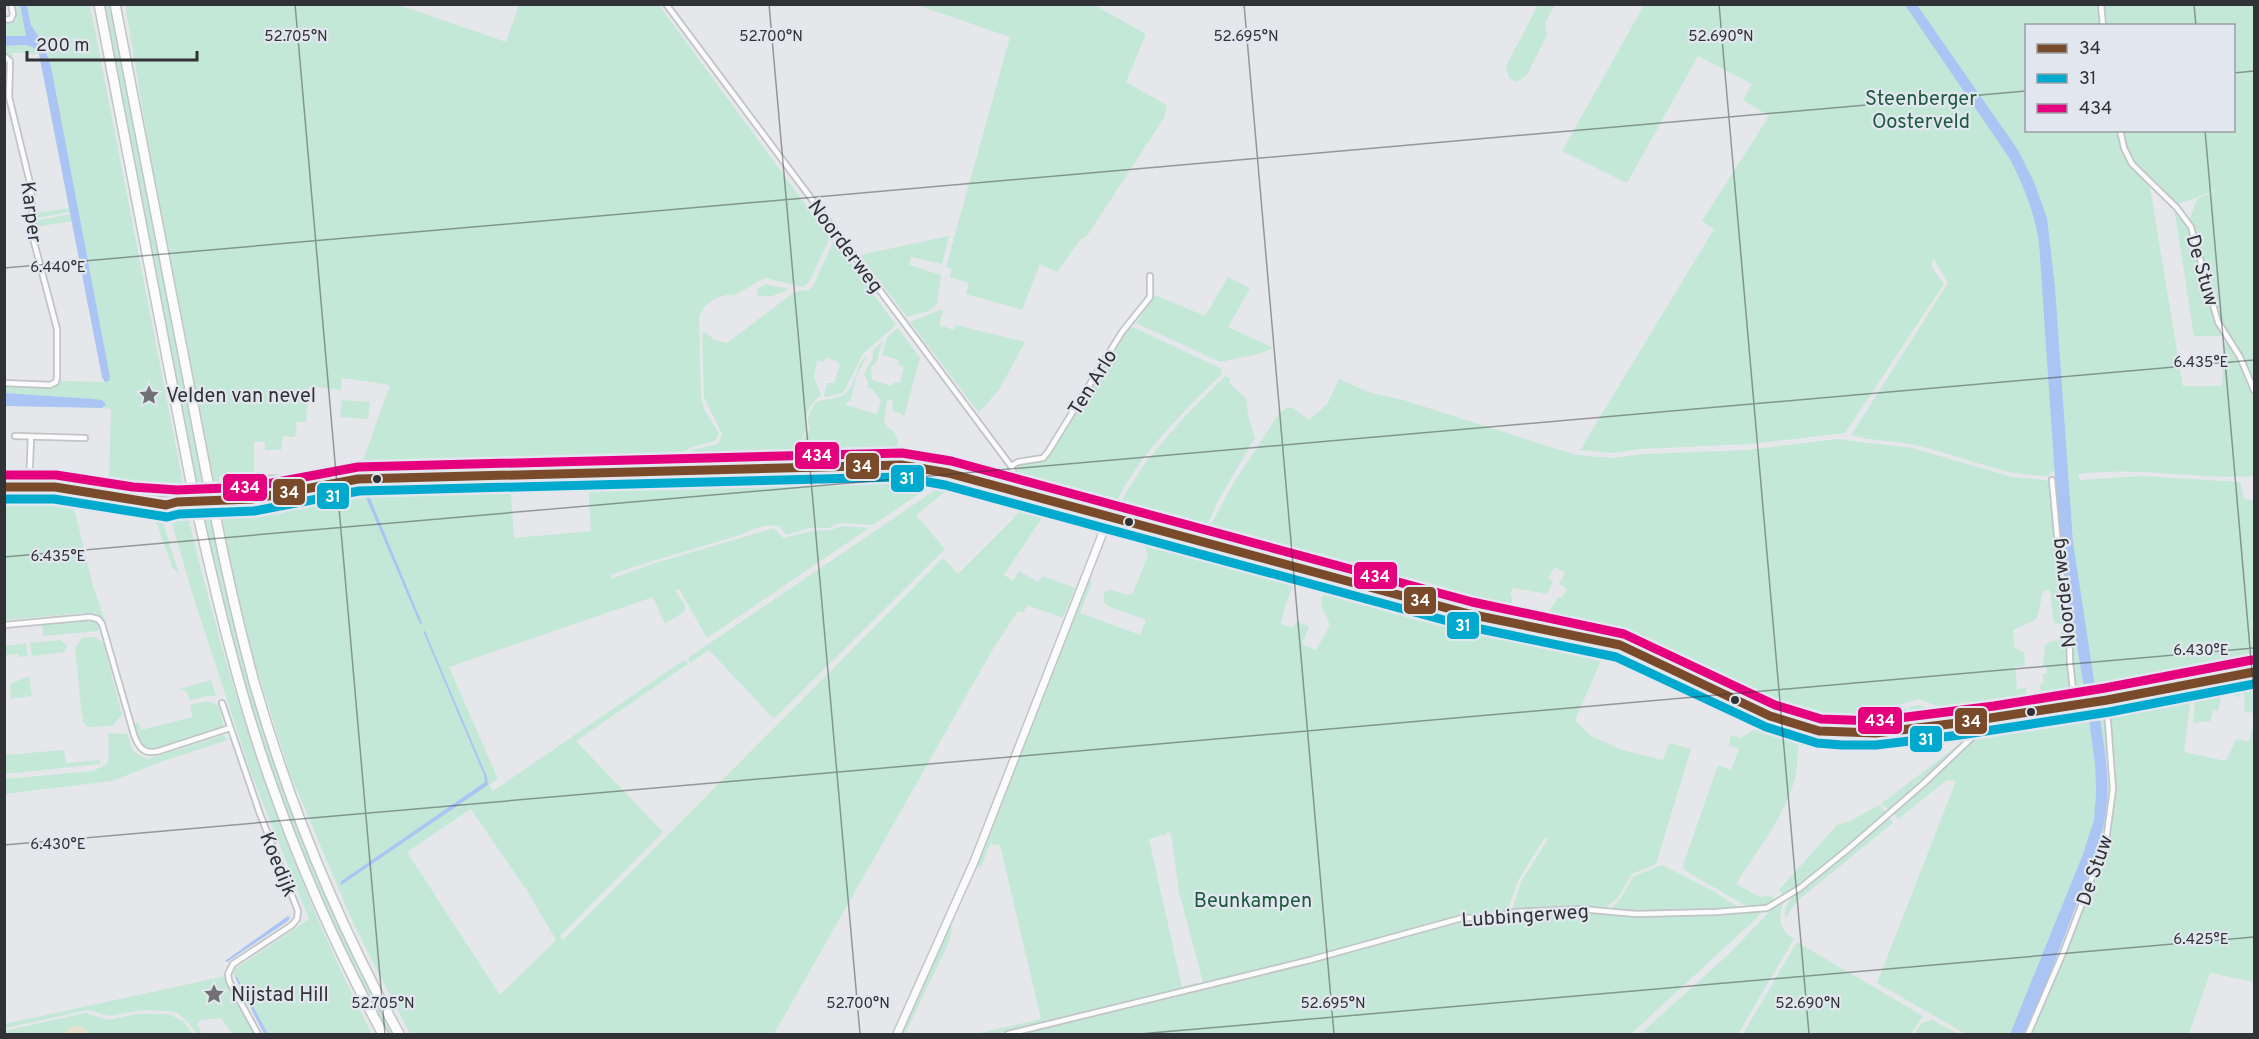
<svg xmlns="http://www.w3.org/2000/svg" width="2259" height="1039" font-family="Overpass,sans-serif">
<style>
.green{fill:#c4e8d7;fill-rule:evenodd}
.sand{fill:#e6e1ce}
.water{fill:#aac4f3}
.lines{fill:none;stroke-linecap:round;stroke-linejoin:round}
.street-casing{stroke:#c2c4c7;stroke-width:8}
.secondary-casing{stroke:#c2c4c7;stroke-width:10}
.highway-casing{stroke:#c2c4c7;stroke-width:12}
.street{stroke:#fbfbfc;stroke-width:4.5}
.secondary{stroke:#fbfbfc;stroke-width:7}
.highway{stroke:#fbfbfc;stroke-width:9}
.highway-bridge-casing{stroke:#c2c4c7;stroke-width:12;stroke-linecap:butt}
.highway-bridge{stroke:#fbfbfc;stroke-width:9}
.bus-1-casing{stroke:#e2e6ee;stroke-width:14}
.bus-2-casing{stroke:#e2e6ee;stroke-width:14}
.bus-3-casing{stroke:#e2e6ee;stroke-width:14}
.bus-1{stroke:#7a4b2a;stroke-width:9}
.bus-2{stroke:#00a9ce;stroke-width:9}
.bus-3{stroke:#e5007d;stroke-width:9}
.ticks{fill:none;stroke:#303235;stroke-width:1.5;stroke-opacity:0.45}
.bus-dot{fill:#303235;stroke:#e2e6ee;stroke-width:2}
.labels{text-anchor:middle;stroke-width:4.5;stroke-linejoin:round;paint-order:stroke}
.park-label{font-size:20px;fill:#1b5a3d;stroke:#e2e6ee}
.street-label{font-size:20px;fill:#303235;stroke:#e2e6ee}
.poi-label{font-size:20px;fill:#303235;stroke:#e2e6ee;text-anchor:start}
.ticks-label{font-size:15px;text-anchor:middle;fill:#303235;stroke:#e2e6ee;stroke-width:4.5;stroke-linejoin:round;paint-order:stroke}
.line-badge{stroke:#e2e6ee;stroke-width:2}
.badge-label{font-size:16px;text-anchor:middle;font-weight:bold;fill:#fff}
</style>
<rect width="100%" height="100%" fill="#e5e7eb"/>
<g class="green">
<polygon points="14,5 20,5 26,36 5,36 5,26 7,26 7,22 17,21"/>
<polygon points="27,5 90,5 185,493 132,491 57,478 109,477 111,409 102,408 105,407 102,400 5,393 5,387 49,387 60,381 105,382 110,377 51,66 43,43 31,25"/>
<polygon points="104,5 112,5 204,492 198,492 192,464"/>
<path d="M125,5h274l107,37 13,-37h140l171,233 -21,44 -5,5 -39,-9 -32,18 -2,-2c-15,3 -26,8 -32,23l2,80 3,12 15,25 -4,7c-12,4 -26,3 -33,15l-320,7 28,-78 -48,-7 -1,12 -32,-4 -3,36h-9l-2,15 -12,-1 -2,14h-16v-8h-11v34l-35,1 1,6 88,-4 -45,8 -47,4 -66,-337z"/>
<polygon points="917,5 1094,5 1146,34 1126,82 1167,105 1164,118 1087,236 1081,239 1057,272 1040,264 1022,310 966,294 969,283 950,277 952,269 946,267 1010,37"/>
<polygon points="1538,5 1555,5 1545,23 1547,35 1527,75 1517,82 1509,78 1506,66"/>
<path d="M1644,5h610v380l-13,-29 -21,-35 -31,-100 8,-22 30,-13 -51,19 -24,-24h-7l5,6 33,199h39l3,-48 14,22 15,34v82c-58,4 -115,-10 -176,-2l2,6 62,-4 98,6 4,17 10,1v162l-132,23 -17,6v5l-12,1 -1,-4 4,-1 -22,-138 -7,-93 -18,13v2c-46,1 -90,-22 -135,-31 -20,-5 -43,-4 -63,-10l97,-152 -15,-26 -1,11 12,16 -99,149 -95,11 -108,5 -30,4 -32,-3 134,-221 -12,-8 67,-105 -26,-16 9,-16 -54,-28 -71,127 -65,-32zM2026,26h208v104h-208z"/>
<polygon points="31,45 36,48 39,54 13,53 12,58 5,53 4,46"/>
<polygon points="69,208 70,212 37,218 36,213"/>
<path d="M2174,208c28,30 29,89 49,128h-29z"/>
<polygon points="70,214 72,221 36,227 36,221"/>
<polygon points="949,236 942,264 911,257 909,265 941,275 937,305 928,311 907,317 860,255"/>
<path d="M834,240l62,85 -33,29 -20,39 -19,4 3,-14h7l6,-18 -4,-4 -9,-3 -4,4 -6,-2 -3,17 7,18c-10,9 -18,19 -14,34l-6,11 -1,11 -115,4 7,-5 26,-6 4,-10 -18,-37 -2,-64 4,-1 8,8 13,3 66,-50 8,-3 7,1 5,-5z"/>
<polygon points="1228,277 1250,288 1228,327 1274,348 1258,354 1220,362 1136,323 1155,295 1205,316"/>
<polygon points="765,284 789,289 772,296 758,296 757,289"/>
<polygon points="940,310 943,311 939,325 954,330 956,325 1025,342 1000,388 979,413 910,322"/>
<path d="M1133,327l85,40 4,3 -1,5c-40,39 -83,80 -107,132 -32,-8 -61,-22 -94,-27l-2,-11 1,-4 25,-6 4,-3 80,-128z"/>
<path d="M898,328l22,30 -16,59 -4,-4 -7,-2 -1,-12 -5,2 -3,20 3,6 5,3 6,9 -2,14 -33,-3 -60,1v-12l7,-10c-5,-10 0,-18 6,-27 8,-3 20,-2 27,-7 13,-7 12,-30 24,-40l-11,23 -6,23 -3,1 -1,3 31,9 4,-13 -8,-11 -6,-3 1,-6 -4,-6 9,-18v-7l10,-9 -7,22 -5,4 1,13 20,6 2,-4 6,1 4,-16 -6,-2 1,-5 -17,-5 5,-18z"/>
<polygon points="1225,376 1231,379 1229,383 1246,398 1248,416 1255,438 1219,499 1206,527 1165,514 1117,507 1145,463 1185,416"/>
<polygon points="1339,379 1368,392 1403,400 1576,455 1612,458 1643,454 1746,450 1837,439 1912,448 2012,477 2046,480 2050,484 2054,543 2067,622 2070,698 2042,703 2040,684 2044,683 2043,674 2047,673 2046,666 2043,666 2045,646 2048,642 2060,640 2062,624 2054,623 2050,590 2043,591 2037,619 2013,630 2014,647 2024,652 2025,666 2015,667 2017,689 2026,688 2027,705 1955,712 1918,699 1864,716 1849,718 1823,717 1793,710 1638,638 1583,623 1543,621 1558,597 1562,598 1567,589 1559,584 1565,573 1555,567 1548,578 1553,582 1547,594 1512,588 1510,596 1513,597 1510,608 1522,613 1521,618 1485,608 1480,603 1370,576 1209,528 1234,482 1280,412 1287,408 1293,408 1309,420 1328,403"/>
<polygon points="342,400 370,402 368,419 340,417"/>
<polygon points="897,458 910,463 796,464 469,474 469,467"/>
<path d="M848,468l9,5 43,-1 42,6 -69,47 -33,-2 -11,5h-20l-23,7 -7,-9c-17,-4 -33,8 -49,12 -40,12 -80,23 -120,37l1,4 41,-15 122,-36 9,10 30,-7 18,-1 11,-4 27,2 -162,110 -28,-49 -4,1 10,16v5l-20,13 -12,-27 -204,70 49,112 -9,6 4,6 191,-131 4,4 -112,77 87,91 -103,104 3,4 380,-382 15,16 56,-56 13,-19 23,7 -46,69 9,6 6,-10 19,11 5,-6 32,12 -12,30 -36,-13 -4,8 -5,-2 -25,38 -219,385h-364l-56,-109 -65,-154 -35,-111 -23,-94 -11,-63 55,-5 49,-10 43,-5 143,-3 4,58 77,-7 -3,-50 158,-6 23,-4zM425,631l63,150 -147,103 -1,-2 145,-100 -1,-7 -60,-143zM471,809l58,85 27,46 -56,55 -93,-143z"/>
<path d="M32,480c43,1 86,13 129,16l-16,2 -110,-14z"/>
<polygon points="950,480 986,490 983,496 951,487 916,515 945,549 774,719 709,650 690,663 688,658"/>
<polygon points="1020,484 1038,486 1065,502 1020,489"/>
<polygon points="5,491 57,491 155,507 159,510 179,574 173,569 155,519 153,517 106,510 100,505 72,500 93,586 106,623 96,614 83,613 5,620"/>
<path d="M185,504c43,183 101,363 187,530h-104l-36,-63 77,-52 -58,-146 -58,-177 -24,-83 2,-8z"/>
<path d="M200,504h7l4,15 30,131 28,94 126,290h-8c-52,-98 -95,-199 -129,-305 -24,-74 -41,-150 -58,-225z"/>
<polygon points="1116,510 1158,519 1204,532 1201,538 1116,516"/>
<polygon points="1149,533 1298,574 1284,609 1281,624 1293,628 1296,621 1309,627 1302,644 1316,650 1330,625 1322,608 1321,598 1334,582 1486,622 1607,647 1575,720 1591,736 1622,750 1663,760 1669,743 1691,749 1656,864 1632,874 1617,899 1606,907 1583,906 1512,910 1521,882 1548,839 1545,837 1519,879 1507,911 1488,915 1457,916 1319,956 1203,983 1179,892 1171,834 1167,831 1166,834 1149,839 1182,987 1196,983 1197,985 997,1034 975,1034 1041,1019 1000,845 990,844 981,867 975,866 1087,578 1091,580 1092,583 1080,613 1140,635 1146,620 1108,606 1103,602 1105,591 1112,590 1128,595 1133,593 1148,555 1145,546"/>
<polygon points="1207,533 1334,569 1333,574 1206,541"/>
<polygon points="1353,574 1453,602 1453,606 1352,580"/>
<polygon points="1456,603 1493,614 1492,617 1456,608"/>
<polygon points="85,619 93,620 99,625 98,631 43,636 42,624"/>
<path d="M1541,625c24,3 48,2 72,9l-2,6z"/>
<polygon points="2073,627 2085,694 2088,694 2089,698 2077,699 2075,696 2072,664"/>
<polygon points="94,637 103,642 122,715 112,726 88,727 84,723 82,716 75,648 82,638"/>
<polygon points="60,640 67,646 65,652 32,656 30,643"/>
<polygon points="26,643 27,656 19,657 18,654 5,655 5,646"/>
<polygon points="1657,651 1702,673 1700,679 1655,657"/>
<polygon points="1704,675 1706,675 1734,688 1729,693 1702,680"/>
<path d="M2254,675v33l-1,5 -9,-2c3,-12 -3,-21 0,-34z"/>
<polygon points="29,676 32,696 11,699 10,684"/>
<polygon points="2194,676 2197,679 2196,681 2111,697 2121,690"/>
<polygon points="211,680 216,696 208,696 190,700 187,692 179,689"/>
<polygon points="2238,680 2241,684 2240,697 2222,693 2218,711 2213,710 2210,721 2193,723 2196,689"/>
<polygon points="1736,689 1795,716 1793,721 1768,712 1734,695"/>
<polygon points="2192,689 2184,752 2226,761 2236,739 2249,742 2254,721 2254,982 2210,973 2189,1034 2032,1034 2108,842 2114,806 2116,772 2110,709 2113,705"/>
<path d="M208,701l10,4 5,16v7l-68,22c-16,2 -18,-12 -21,-25l4,-3 3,8 52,-13 -3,-12z"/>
<polygon points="1920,705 1944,716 1957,719 1911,725 1909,707"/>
<path d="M2098,705l7,5 6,80 -7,51 -30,71c19,-47 36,-92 33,-143 -1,-19 -5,-37 -8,-56l-6,-3 -5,4 7,50 1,29 -2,27 -11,34 -73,180h-44l-89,-51 79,-202 -8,-1 -5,3 -45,36 -5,-7 101,-89z"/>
<polygon points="1907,708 1909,726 1850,731 1851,724 1867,721"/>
<polygon points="1797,717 1828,724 1828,729 1796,723"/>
<path d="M1769,720l34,13c-8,18 -4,28 -8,45 -10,39 -39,73 -59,106l24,13 12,-1 4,5 -9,4 -19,2 -59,-34 -5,-4 -1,-4 35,-100 13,5 8,-21 -10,-4 2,-10 10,3z"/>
<polygon points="1978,730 1890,810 1881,804"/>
<polygon points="108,733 127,734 134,752 147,759 224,735 228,740 163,761 112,781 5,794 5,779 93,771 107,764 109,756"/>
<polygon points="64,750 66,763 100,760 100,764 5,774 5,755"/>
<polygon points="1879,805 1885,811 1885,813 1814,874 1783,896 1779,890 1837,825 1850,821"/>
<polygon points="1888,816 1893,823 1797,901 1785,919 1785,910 1790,899 1861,842"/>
<polygon points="1662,865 1713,891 1741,909 1636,912 1612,908 1621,898 1634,876"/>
<path d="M1784,901c-6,19 -6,27 10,38l-56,95h-98l89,-80 43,-45z"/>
<polygon points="1760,911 1761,914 1631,1034 1023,1034 1315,962 1466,921 1488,921 1514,916 1579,912 1712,915"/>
<polygon points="950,925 952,929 949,942 905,1034 899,1034"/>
<polygon points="1797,942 1923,1016 1911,1034 1743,1034"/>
<polygon points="226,976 256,1034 232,1034 221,1018 200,1020 197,1024 202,1034 197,1034 186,1020 177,1013 167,1011 142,1010 109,1016 88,1010 5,1028 4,1024"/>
<polygon points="85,1013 109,1020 136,1014 168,1014 183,1021 193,1034 89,1034 81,1026 77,1026 64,1034 5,1034 4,1031"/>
<polygon points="1932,1020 1959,1034 1914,1034 1922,1023"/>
</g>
<polygon class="sand" points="73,1026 81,1026 89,1034 64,1034 69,1028"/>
<g class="water">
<path d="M20,5h7l4,20 12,18 8,23 59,311 -1,4 -4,1 -3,-5 -63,-323c-6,-13 -22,-8 -34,-8v-10h21z"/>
<path d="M1905,5h12l101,145 16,32 13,36 8,70 18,254 23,151h-3v4l-4,1 -1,-4h-3l-22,-129 -6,-58 -18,-265c-5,-31 -15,-55 -29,-83z"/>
<polygon points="5,393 93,399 102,400 106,405 102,408 5,406"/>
<polygon points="362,488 364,488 369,496 422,623 420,624"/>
<polygon points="423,631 425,631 487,777 488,785 341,885 340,882 485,782 484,775"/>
<path d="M2091,710h4l4,3c5,30 10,58 8,87 -3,43 -21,80 -36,119 -15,39 -29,78 -47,115h-14l73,-180 11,-34 2,-27 -1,-29 -7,-50z"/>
<polygon points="288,916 290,917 288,921 227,962 225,961"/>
<polygon points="235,977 237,977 268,1034 264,1034"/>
</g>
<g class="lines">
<g class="street-casing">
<g id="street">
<polyline points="666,4 1011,466 1015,476 1014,491"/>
<polyline points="2101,4 2103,26"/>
<polyline points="4,20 11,19 13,14 11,4"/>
<polyline points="4,56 10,61 9,97 31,187 34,242 57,329 57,378 56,382 50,385 4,383"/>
<polyline points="2120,130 2124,148 2132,164 2177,208 2191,227 2218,322 2240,357 2254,390"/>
<polyline points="15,436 85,438"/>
<polyline points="1011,466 1018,462 1043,458 1048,452 1122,332 1150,297 1150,276"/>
<polyline points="236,479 316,478 328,484"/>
<polyline points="2052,480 2060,567 2069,627 2070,663 2075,707"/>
<polyline points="29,487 31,437"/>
<path d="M4,625l86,-8 8,2 4,5 32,111c5,13 10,20 25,16l71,-23"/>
<polyline points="1731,697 1736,687"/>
<polyline points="222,703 260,814 298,911 297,919 292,925 233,964 228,974 229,981 258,1034"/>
<polyline points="1008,1034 1310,960 1462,918 1489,918 1515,912 1581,909 1636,914 1716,912 1767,908 1800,888 1847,850 1923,784 1983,727 1984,720"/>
<polyline points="2028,1034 2063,953 2106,841 2113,789 2106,696"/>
</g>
</g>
<g class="secondary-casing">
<g id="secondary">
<path d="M4,487h51l77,12 45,3 75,-3 106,-20 543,-14 47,8 521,141 151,31 35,15 115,56c18,7 36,14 56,16 44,5 89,-4 132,-9 100,-13 198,-31 296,-51"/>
<polyline points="897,1034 974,862 1109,517"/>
</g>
</g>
<g class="highway-casing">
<g id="highway">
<polyline points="99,4 192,487"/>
<polyline points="115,4 209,487"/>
<path d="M215,514c11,56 24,113 39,168 35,122 84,241 145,352"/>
<path d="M198,515c20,88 41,177 71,262 31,89 69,175 114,257"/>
</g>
</g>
<use href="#street" class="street"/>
<use href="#secondary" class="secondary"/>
<use href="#highway" class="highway"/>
<g class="highway-bridge-casing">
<g id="highway-bridge">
<polyline points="192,487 198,515"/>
<polyline points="209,487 215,514"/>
</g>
</g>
<use href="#highway-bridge" class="highway-bridge"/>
<g class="bus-1-casing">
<polyline id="bus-1" points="4,487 55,487 166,505 177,502 252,499 358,479 901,465 948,473 1469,614 1620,645 1770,716 1819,731 1876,733 1958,723 2107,700 2254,672"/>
</g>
<g class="bus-2-casing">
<polyline id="bus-2" points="4,499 54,499 167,517 179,514 254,511 359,491 900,477 945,485 1466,626 1616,657 1766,727 1817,743 1842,745 1876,745 1960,735 2109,712 2254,684"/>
</g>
<g class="bus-3-casing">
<polyline id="bus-3" points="4,475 56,475 133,487 177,490 251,487 358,467 902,453 951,461 1472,602 1624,634 1775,705 1821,719 1875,721 1994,706 2105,688 2252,660"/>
</g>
<use href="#bus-1" class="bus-1"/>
<use href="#bus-2" class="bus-2"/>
<use href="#bus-3" class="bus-3"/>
</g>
<path class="ticks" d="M295,4l90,1030M769,4l91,1030M1244,4l90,1030M1719,4l90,1030M2194,4l2,22M2234,73l20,-2M2205,130l49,565M4,268l2022,-177M4,557l2250,-197M4,845l2250,-197M1139,1034l1115,-97"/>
<defs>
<g id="sight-bare" transform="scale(1.62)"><path d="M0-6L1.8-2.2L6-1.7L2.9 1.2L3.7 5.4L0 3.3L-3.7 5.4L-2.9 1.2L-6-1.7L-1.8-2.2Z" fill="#6f7175" stroke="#e2e6ee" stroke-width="2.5" paint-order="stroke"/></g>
</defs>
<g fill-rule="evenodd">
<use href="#sight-bare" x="149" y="395"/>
<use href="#sight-bare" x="214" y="994"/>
</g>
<g class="bus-dot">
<circle cx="377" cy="479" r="5"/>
<circle cx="1129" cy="522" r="5"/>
<circle cx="1735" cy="700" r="5"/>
<circle cx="2031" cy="712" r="5"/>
</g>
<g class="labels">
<g class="park-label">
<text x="1921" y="105">Steenberger<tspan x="1921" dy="23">Oosterveld</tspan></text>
<text x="1253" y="907">Beunkampen</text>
</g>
<g class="street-label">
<text transform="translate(32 212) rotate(83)" y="7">Karper</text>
<text transform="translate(846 246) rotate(53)" y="7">Noorderweg</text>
<text transform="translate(2203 270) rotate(74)" y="7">De Stuw</text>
<text transform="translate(1092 382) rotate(-58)" y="7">Ten Arlo</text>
<text transform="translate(2063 593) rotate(-96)" y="7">Noorderweg</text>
<text transform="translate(279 864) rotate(68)" y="7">Koedijk</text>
<text transform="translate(2094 870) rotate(-71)" y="7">De Stuw</text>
<text transform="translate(1525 915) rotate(-4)" y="7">Lubbingerweg</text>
</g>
<g class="poi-label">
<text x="166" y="402">Velden van nevel</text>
<text x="231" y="1001">Nijstad Hill</text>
</g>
</g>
<g class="ticks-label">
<text x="296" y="41">52.705°N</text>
<text x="771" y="41">52.700°N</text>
<text x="1246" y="41">52.695°N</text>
<text x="1721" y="41">52.690°N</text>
<text x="58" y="272">6.440°E</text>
<text x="2201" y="367">6.435°E</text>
<text x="58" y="561">6.435°E</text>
<text x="2201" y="655">6.430°E</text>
<text x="58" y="849">6.430°E</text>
<text x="2201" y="944">6.425°E</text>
<text x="383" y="1008">52.705°N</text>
<text x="858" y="1008">52.700°N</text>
<text x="1333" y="1008">52.695°N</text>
<text x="1808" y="1008">52.690°N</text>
</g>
<g class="line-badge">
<rect x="794" y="441" width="46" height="29" rx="6" fill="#e5007d"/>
<rect x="845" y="452" width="35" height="28" rx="6" fill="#7a4b2a"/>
<rect x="890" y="464" width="35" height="29" rx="6" fill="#00a9ce"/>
<rect x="222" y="473" width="46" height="29" rx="6" fill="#e5007d"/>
<rect x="272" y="478" width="34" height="28" rx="6" fill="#7a4b2a"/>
<rect x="316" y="482" width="34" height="28" rx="6" fill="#00a9ce"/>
<rect x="1353" y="561" width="45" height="29" rx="6" fill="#e5007d"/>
<rect x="1403" y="586" width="34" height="29" rx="6" fill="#7a4b2a"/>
<rect x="1446" y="611" width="34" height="29" rx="6" fill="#00a9ce"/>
<rect x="1857" y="706" width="46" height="29" rx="6" fill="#e5007d"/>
<rect x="1954" y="707" width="34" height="28" rx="6" fill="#7a4b2a"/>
<rect x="1909" y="725" width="34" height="28" rx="6" fill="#00a9ce"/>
</g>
<g class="badge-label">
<text x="817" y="461">434</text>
<text x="862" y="472">34</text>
<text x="907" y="484">31</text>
<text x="245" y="493">434</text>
<text x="289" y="498">34</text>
<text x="333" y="502">31</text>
<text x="1375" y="582">434</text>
<text x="1420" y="606">34</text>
<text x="1463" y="631">31</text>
<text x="1880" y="726">434</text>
<text x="1971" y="727">34</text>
<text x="1926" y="745">31</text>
</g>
<rect width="2259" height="1039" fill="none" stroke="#303235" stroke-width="12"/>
<rect x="2025" y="24" width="210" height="108" fill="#e2e6ee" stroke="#9b9ea4" stroke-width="1.5"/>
<rect x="2037" y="44" width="30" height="9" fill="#7a4b2a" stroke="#9b9ea4" stroke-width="1.5"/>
<text x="2079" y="54" font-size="18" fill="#303235">34</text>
<rect x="2037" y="74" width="30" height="9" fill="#00a9ce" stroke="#9b9ea4" stroke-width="1.5"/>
<text x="2079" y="84" font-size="18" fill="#303235">31</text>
<rect x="2037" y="104" width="30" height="9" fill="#e5007d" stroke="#9b9ea4" stroke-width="1.5"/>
<text x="2079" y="114" font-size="18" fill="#303235">434</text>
<path d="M27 51v9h170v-9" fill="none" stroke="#303235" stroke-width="3"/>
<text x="36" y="51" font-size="18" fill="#303235" stroke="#e2e6ee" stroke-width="4.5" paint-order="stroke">200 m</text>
</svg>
